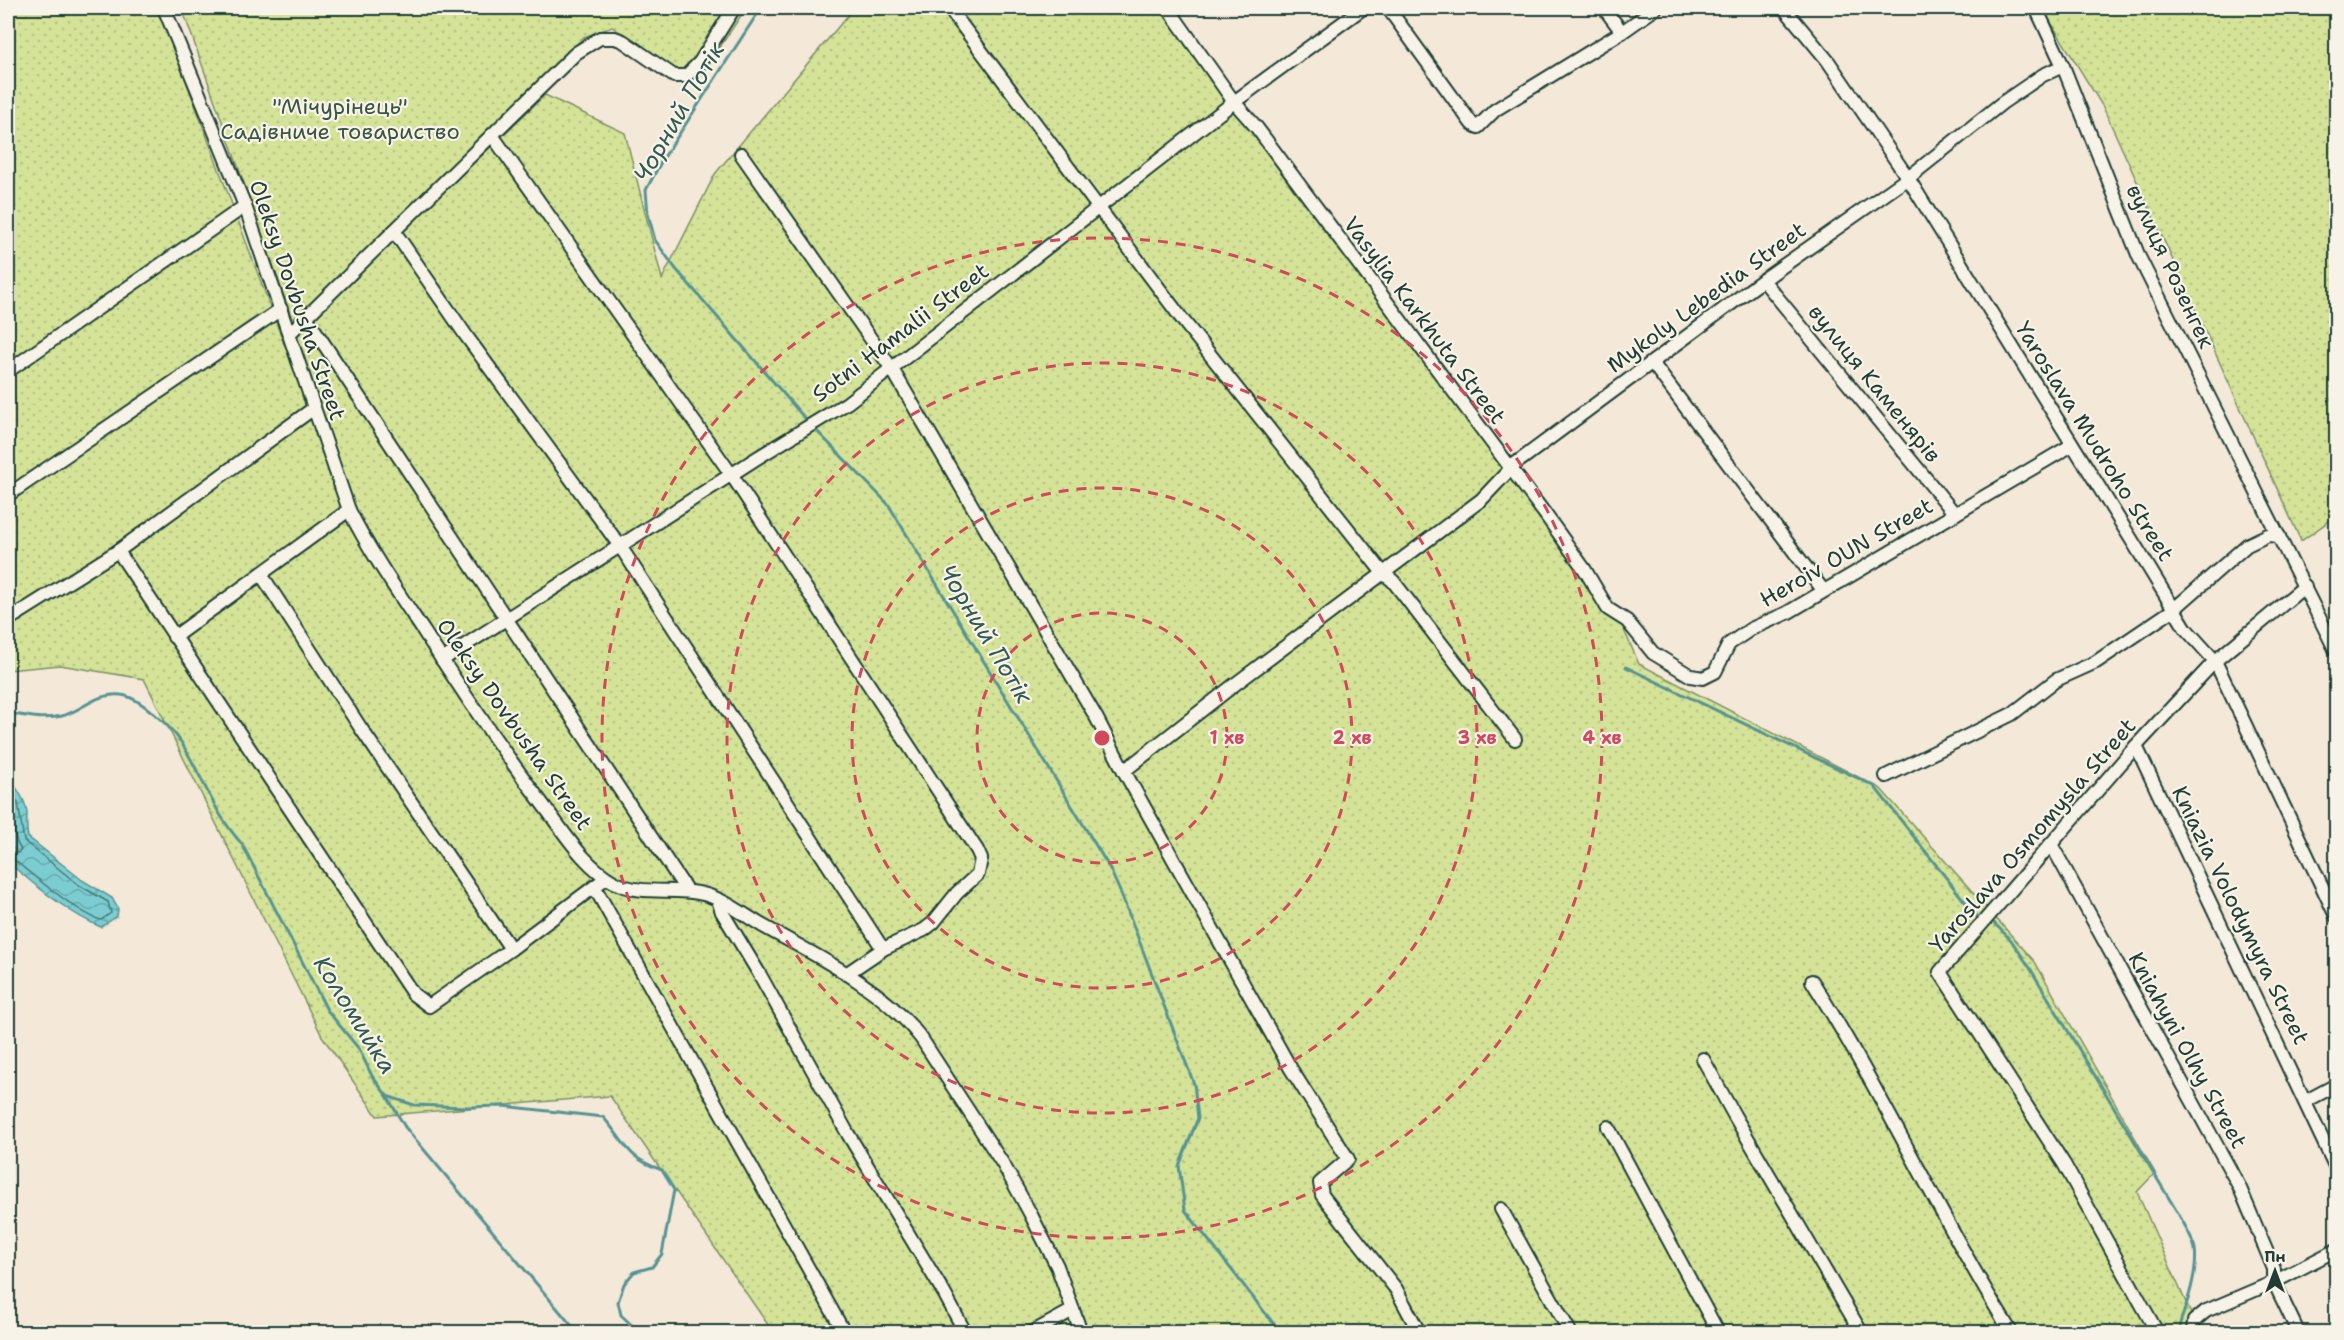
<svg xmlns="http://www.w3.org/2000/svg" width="2344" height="1340" font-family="'Shantell Sans',sans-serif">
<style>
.grass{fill:url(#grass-dots);stroke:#7a9066;stroke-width:1.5}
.water{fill:url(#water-waves);stroke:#579393;stroke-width:1.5}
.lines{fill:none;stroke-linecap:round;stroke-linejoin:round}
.shore{stroke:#447773;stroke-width:1.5}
.stream{stroke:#579393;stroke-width:3}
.street-casing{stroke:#1f3d34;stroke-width:16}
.street{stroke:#f7f3e8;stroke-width:12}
.ring{fill:none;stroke:#d1495b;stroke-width:3;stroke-dasharray:10 8}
.labels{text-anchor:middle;stroke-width:4.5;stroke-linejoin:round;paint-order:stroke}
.park-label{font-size:22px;fill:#3a5643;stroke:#f7f3e8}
.street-label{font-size:22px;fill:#1f3d34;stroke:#f7f3e8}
.water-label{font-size:24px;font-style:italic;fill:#325a54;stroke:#f7f3e8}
.centre{fill:#d1495b;stroke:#f7f3e8;stroke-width:3}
.ring-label{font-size:18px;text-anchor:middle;font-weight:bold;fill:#d1495b;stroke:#f7f3e8;stroke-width:4.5;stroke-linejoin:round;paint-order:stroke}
</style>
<defs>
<pattern id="grass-dots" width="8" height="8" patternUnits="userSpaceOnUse" patternTransform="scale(1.5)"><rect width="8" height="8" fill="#d4e397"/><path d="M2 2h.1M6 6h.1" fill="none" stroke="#b6c483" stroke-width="1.8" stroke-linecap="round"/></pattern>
<pattern id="water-waves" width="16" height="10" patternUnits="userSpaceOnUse" patternTransform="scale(1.5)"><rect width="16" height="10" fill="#7ccdd2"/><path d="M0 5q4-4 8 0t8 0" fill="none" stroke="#65a8ab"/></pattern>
</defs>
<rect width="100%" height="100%" fill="#f4e8d8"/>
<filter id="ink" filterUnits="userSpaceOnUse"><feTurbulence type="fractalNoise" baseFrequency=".0167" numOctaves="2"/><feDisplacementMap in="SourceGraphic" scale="12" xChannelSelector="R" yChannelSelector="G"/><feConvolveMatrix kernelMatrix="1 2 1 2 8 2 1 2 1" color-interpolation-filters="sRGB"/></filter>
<g filter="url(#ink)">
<g class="grass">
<polygon points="8,8 159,8 284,344 545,95 625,133 662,279 715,174 854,8 1170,8 1613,605 1639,664 1880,788 2035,962 2155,1173 2137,1192 2199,1332 773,1332 610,1096 377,1116 322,1036 144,679 60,665 8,670"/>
<polygon points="182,8 746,8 696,83 612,27 584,37 293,322"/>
<polygon points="2042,8 2336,8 2336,516 2301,541 2103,107"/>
</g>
<path class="water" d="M8,774c6,12 18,25 19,39 0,8 -1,15 1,24l54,43 30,18 6,11 -1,7 -16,11c-30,-12 -68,-43 -93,-65z"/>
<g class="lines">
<g class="shore">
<path d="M8,786l10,17 6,38 55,44 29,17 3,11 -10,7c-20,-5 -70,-46 -88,-61l-5,-1"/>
<path d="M8,800c9,15 1,33 13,50l-3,3 -10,-2"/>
</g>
<g class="stream">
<polyline points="761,8 661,162 646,190 648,214 655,240 675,268 808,422"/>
<polyline points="813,427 888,504 1109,867 1122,896 1194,1084 1198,1118 1179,1166 1185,1210 1280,1332"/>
<polyline points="1626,667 1874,786 1977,917"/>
<path d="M8,713c16,3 37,7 54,3 21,-6 35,-24 59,-21 17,1 51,33 60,47 22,35 32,70 61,102l85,166 32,39 13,27 15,20 27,9 53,2 36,-1 100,11c24,27 22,40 59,53l12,20 -12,64 -10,13 -18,5 -10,12 -6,18 3,13 16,15 13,2"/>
<path d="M1994,923l17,17 19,28 149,247c6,11 14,23 16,34 3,20 -8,55 -15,74l1,9"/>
<polyline points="388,1098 405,1127 577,1332"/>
<polyline points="668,1332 694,1328 748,1327 755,1332"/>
</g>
<g class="street-casing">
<g id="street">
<path d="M164,8l81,198 104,304c21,42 48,81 74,120 38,60 78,119 121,176 20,26 40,60 70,76 28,15 60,4 89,12 21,5 41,21 60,32 55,31 119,61 158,112l82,126 27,49 27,53 24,66"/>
<polyline points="949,8 1185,323 1383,573 1393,581 1515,739"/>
<polyline points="1168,8 1234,102 1257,128 1545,514 1585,570 1608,609 1627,621 1653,653 1691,676 1703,678 1715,672 1729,644 1751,629 1787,613 2072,445"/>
<polyline points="1388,8 1472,124 1478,127 1495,110 1622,32 1656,8"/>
<polyline points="1604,8 1622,32"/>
<polyline points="1784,8 1828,61 1908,178 2149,568 2186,629 2215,661 2336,916"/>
<polyline points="2036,8 2063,66 2139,257 2336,651"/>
<polyline points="492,135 576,53 600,38 615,38 623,41 674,76 686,76 700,62 734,8"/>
<polyline points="741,154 892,369 1096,717 1124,771 1291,1069 1348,1159 1320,1183 1322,1195 1396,1289 1419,1332"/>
<polyline points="394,231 467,337 620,546 883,949"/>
<polyline points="1763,280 1955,514"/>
<polyline points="306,317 687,891"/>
<polyline points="290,333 492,135 731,474 977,850 981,859 978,874 957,893 933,923 924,930 883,949 846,974"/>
<polyline points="1653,364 1823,590"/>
<polyline points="8,371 245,206"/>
<polyline points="8,495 281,309"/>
<polyline points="118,551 413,994 429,1006 511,949 606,878"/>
<polyline points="261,574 360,727 511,949"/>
<polyline points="8,620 118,551 314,408"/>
<polyline points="174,637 349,510"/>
<polyline points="442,660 757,458 847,403 1234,102 1363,8"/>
<polyline points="2136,746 2336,1168"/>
<polyline points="1124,771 1234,685 1481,500 1515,464 1763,280 1908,178 2002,103 2043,75 2063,66"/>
<polyline points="1886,776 2012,714 2056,680 2096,662 2173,610 2247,545 2268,535 2279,536"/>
<polyline points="2051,844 2239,1186 2274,1269 2274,1282 2298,1332"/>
<polyline points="595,888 844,1332"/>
<polyline points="718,900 722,912 760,975 848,1134 944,1293 965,1332"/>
<path d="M1812,981c72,114 128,237 199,351"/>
<polyline points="1703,1059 1734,1115 1861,1332"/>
<polyline points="2306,1101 2336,1085"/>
<polyline points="1608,1127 1718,1332"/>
<polyline points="1501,1209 1570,1332"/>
<polyline points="1033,1332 1073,1310"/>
<polyline points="2157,1332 2064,1164 1940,972 2136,746 2215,661 2305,586"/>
<polyline points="2193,1332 2194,1321 2206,1311 2274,1282 2336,1250"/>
</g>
</g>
<use href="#street" class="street"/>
</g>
</g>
<g class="ring">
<circle cx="1102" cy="738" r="125"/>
<circle cx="1102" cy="738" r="250"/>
<circle cx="1102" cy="738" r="375"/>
<circle cx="1102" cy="738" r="500"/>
</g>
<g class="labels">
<g class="park-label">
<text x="340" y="114">"Мічурінець"<tspan x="340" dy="25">Садівниче товариство</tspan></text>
</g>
<g class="street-label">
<text transform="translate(2171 266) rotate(65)" y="8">вулиця Розенгек</text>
<text transform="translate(1706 297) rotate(-36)" y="8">Mykoly Lebedia Street</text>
<text transform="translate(298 300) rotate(71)" y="8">Oleksy Dovbusha Street</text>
<text transform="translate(1425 320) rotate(53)" y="8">Vasylia Karkhuta Street</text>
<text transform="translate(900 332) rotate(-37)" y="8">Sotni Hamalii Street</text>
<text transform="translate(1875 383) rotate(51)" y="8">вулиця Каменярів</text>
<text transform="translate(2095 441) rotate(58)" y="8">Yaroslava Mudroho Street</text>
<text transform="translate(1846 552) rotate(-30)" y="8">Heroiv OUN Street</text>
<text transform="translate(515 724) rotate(55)" y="8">Oleksy Dovbusha Street</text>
<text transform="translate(2032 835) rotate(-49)" y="8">Yaroslava Osmomysla Street</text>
<text transform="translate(2241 915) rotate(64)" y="8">Kniazia Volodymyra Street</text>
<text transform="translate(2188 1050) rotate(61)" y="8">Kniahyni Olhy Street</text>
</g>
<g class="water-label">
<text transform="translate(679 112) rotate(-60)" y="8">Чорний Потік</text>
<text transform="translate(986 634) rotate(59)" y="8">Чорний Потік</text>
<text transform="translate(355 1015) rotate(58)" y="8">Коломийка</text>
</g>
</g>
<circle cx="1102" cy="738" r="9" class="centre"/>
<g class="ring-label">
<text x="1227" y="744">1 хв</text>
<text x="1352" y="744">2 хв</text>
<text x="1477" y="744">3 хв</text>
<text x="1602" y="744">4 хв</text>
</g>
<rect width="2344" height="1340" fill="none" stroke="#f7f3e8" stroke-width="30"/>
<rect x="15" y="15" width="2314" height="1310" fill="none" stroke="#1f3d34" stroke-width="2" filter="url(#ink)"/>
<g transform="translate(2275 1271)" stroke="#f7f3e8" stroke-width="4.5" paint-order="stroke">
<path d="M0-4.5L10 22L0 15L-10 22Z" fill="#1f3d34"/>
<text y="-9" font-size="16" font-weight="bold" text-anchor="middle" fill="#1f3d34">Пн</text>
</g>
</svg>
